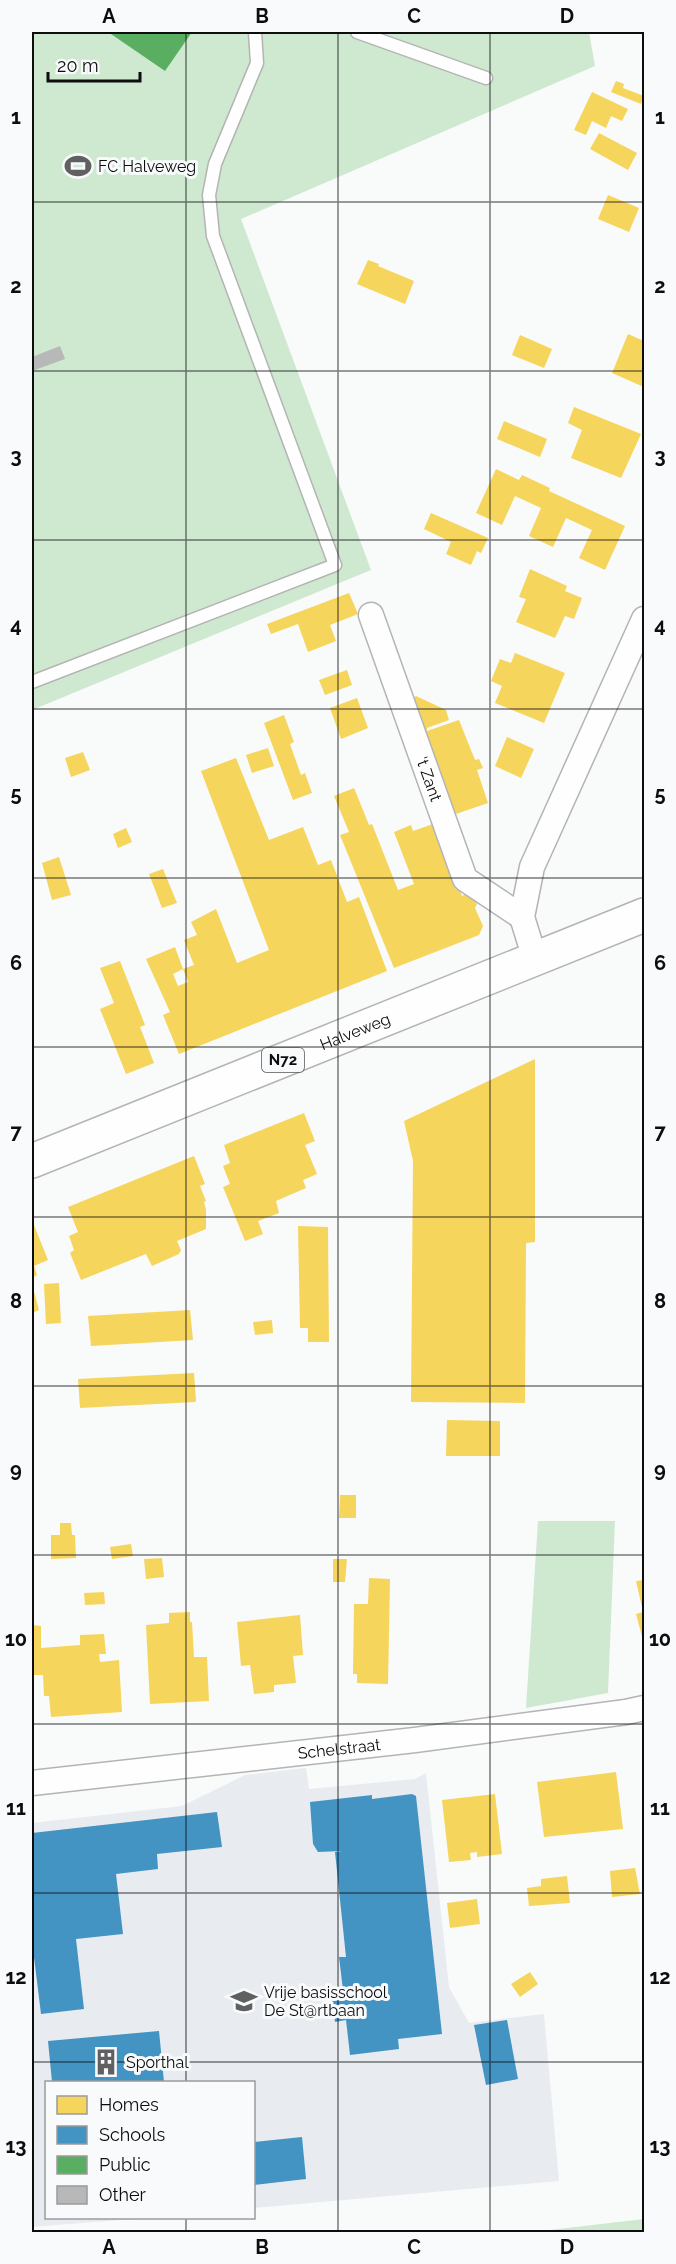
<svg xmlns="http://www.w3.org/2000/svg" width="676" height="2264" font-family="Raleway,sans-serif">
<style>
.built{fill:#e8ecf0}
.green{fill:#cee9d0}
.homes{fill:#f6d55c}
.schools{fill:#4393c3}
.public{fill:#5aae61}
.building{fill:#b8b8b8}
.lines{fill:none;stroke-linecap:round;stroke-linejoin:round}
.service-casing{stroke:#b4b4b4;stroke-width:15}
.minor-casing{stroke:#b4b4b4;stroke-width:27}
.primary-casing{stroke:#b4b4b4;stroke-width:36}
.service{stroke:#fefefe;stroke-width:12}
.minor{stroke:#fefefe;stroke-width:24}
.primary{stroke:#fefefe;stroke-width:33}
.grid{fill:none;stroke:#0d0d0e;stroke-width:1.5;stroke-opacity:0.55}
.labels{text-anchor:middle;stroke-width:6;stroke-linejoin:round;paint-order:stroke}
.shield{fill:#f8fafb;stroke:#545455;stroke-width:1.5}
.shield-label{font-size:15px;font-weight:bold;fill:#0d0d0e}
.poi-label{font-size:16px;fill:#0d0d0e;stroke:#f8fafb;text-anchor:start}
.street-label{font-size:16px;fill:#0d0d0e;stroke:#f8fafb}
.neatline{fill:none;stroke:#0d0d0e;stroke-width:2}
.grid-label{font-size:20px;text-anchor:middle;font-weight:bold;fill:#0d0d0e}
</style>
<rect width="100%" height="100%" fill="#f9fafa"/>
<polygon class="built" points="306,1768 309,1789 415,1779 426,1773 449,1987 469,2023 544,2014 559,2181 254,2208 254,2082 46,2082 46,2218 144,2218 32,2227 32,1823 182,1806 245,1775"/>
<g class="green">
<polygon points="32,32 589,32 595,66 241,219 371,570 32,710"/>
<polygon points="538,1521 615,1521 608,1693 526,1708"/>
<polygon points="644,2219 644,2232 533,2232"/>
</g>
<g class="homes">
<polygon points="616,81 624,84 623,88 644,96 641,104 611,92"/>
<polygon points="592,92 628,109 622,121 611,116 606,128 592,121 586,135 574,130"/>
<polygon points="599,133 637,153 628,170 590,149"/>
<polygon points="608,195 639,208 629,232 598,219"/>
<polygon points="368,260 379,264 378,266 414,281 405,304 357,284"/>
<polygon points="628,334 644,341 644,387 612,373"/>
<polygon points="520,335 552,349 544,368 512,355"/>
<polygon points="574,407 641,434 621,478 571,458 582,430 568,423"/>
<polygon points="504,421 547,439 540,457 497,439"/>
<polygon points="496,469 519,480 522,475 550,488 549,491 625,526 605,570 579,558 592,530 566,518 553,547 529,536 541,508 515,496 502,525 476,513"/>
<polygon points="431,513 488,538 481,553 477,551 471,565 446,554 451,542 424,529"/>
<polygon points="530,569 567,586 565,591 582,598 574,619 565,616 555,638 516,622 526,599 519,597"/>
<polygon points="349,593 358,614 330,625 336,641 308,652 298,624 271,634 267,624"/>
<polygon points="515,653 565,673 544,723 495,703 502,686 491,681 500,659 511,663"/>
<polygon points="347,670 352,685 325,695 319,680"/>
<polygon points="416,696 446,710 449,720 427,728 427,731 459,720 475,760 479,759 483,768 477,770 488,803 450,816 410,700"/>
<polygon points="357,698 368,728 341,739 330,708"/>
<polygon points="284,715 294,742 290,744 301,775 305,773 312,793 293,800 264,723"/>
<polygon points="507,737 534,749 521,778 495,766"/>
<polygon points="268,748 274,766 252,773 246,755"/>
<polygon points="83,752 90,770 71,777 65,758"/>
<polygon points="236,758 269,840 303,827 318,865 331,860 347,902 359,897 387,971 179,1054 163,1015 170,1012 146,959 175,947 183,969 173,974 178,986 188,982 183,969 194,965 184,940 197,935 191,922 216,909 237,963 269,950 201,771"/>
<polygon points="354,788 369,825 372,824 398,890 414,884 394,832 411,825 413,831 433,824 462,896 469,893 474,898 477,904 475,908 483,926 479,935 394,968 340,835 349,832 334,796"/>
<polygon points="126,828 132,842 118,848 113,834"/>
<polygon points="59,857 71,895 52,900 42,863"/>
<polygon points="163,869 177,903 162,908 149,874"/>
<polygon points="120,961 145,1025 140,1027 154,1063 126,1074 100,1009 114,1003 100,968"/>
<polygon points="535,1059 535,1242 526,1243 525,1403 411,1402 413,1161 404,1121"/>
<polygon points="304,1113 315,1141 305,1145 317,1174 303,1180 306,1188 276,1201 279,1213 258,1221 263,1234 245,1241 223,1187 230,1184 223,1166 230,1163 224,1145"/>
<polygon points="194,1156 205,1184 200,1186 206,1201 204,1202 206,1210 206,1229 177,1241 181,1250 179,1254 152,1266 146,1254 81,1280 70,1253 74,1250 69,1236 78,1232 68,1207"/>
<polygon points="32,1220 48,1260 34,1266 37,1275 32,1278"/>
<polygon points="298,1226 328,1227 329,1342 308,1342 308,1328 300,1328"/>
<polygon points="59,1283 61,1323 46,1324 44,1284"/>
<polygon points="32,1284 39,1310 32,1313"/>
<polygon points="190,1310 193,1340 91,1346 88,1316"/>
<polygon points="272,1320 273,1333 255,1335 253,1322"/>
<polygon points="194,1373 196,1401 195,1402 80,1408 78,1379"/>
<polygon points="447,1420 500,1421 500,1456 446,1456"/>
<polygon points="340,1495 356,1495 356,1518 339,1518"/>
<polygon points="60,1523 71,1523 72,1535 75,1535 76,1558 51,1559 51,1535 60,1535"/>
<polygon points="131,1544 133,1556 112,1559 110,1547"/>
<polygon points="162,1558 164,1577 146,1579 144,1559"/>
<polygon points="333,1559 347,1559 345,1582 333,1582"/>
<polygon points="369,1578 390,1579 388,1684 357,1683 357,1674 353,1674 354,1604 368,1604"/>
<polygon points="644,1580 644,1644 636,1614 643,1612 636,1581"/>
<polygon points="104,1592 105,1604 85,1605 84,1593"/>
<polygon points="190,1612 190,1622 192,1622 194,1657 207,1657 209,1701 150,1704 146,1625 169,1623 169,1613"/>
<polygon points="300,1615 303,1655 293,1656 296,1683 274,1685 274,1692 254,1694 250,1665 241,1666 237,1622"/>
<polygon points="32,1625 41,1626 41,1648 80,1645 80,1635 104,1634 106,1654 99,1654 100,1662 119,1660 122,1712 51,1717 49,1696 44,1696 43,1675 32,1675"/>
<polygon points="616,1772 623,1829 544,1837 537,1782"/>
<polygon points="495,1794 502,1854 477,1857 477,1852 470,1853 471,1860 449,1862 442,1800"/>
<polygon points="635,1868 640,1894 612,1897 610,1871"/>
<polygon points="567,1876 570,1903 529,1906 527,1888 541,1886 541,1879"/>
<polygon points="477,1899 480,1924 450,1928 447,1903"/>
<polygon points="530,1972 538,1984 520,1997 511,1984"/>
</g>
<g class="schools">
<polygon points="412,1794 416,1796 442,2034 398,2039 399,2049 350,2055 346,2020 335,2022 331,1992 343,1990 339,1957 346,1957 335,1852 342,1851 318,1852 313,1844 310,1802 372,1795 372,1799"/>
<polygon points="217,1812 222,1847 157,1854 158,1869 116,1874 123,1934 76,1939 84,2009 41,2014 32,1941 32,1833"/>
<polygon points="507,2020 518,2079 486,2085 474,2025"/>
<polygon points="159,2031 164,2082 52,2082 48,2041"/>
<polygon points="302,2137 306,2179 254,2185 254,2142"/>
</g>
<polygon class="public" points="113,32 192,32 165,71 111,34"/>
<polygon class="building" points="60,346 65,359 32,371 32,357"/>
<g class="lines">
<g class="service-casing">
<g id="service">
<polyline points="357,32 486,78"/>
<polyline points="32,682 335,565 213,236 209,195 215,164 257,63 255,32"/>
</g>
</g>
<g class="minor-casing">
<g id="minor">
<path id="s1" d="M371,615l94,264 57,38"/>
<polyline points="535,959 522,917 532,867 644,619"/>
<path id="s2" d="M32,1783l383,-43 211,-28 18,-4"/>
</g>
</g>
<g class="primary-casing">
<g id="primary">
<path id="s3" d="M32,1161l612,-246"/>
</g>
</g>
<use href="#service" class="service"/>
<use href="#minor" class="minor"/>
<use href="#primary" class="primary"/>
</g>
<path class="grid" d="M186,32v2050M338,32v2200M490,32v2200M32,202h612M32,371h612M32,540h612M32,709h612M32,878h612M32,1047h612M32,1217h612M32,1386h612M32,1555h612M32,1724h612M32,1893h612M32,2062h612M186,2218v14"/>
<defs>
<g id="stadium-bare" transform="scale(2.07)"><path d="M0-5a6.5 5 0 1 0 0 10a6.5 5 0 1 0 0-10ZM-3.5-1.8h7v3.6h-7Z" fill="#606061" stroke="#f8fafb" stroke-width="2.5" paint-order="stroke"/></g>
<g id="school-bare" transform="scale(2.07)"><path d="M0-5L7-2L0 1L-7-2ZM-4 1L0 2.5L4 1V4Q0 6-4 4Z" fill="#606061" stroke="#f8fafb" stroke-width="2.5" paint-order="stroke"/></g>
<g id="building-bare" transform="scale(2.07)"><path d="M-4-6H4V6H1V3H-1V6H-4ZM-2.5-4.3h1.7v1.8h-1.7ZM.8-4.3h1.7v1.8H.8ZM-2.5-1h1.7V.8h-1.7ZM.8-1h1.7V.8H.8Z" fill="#606061" stroke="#f8fafb" stroke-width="2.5" paint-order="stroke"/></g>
</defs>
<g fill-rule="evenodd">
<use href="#stadium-bare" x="78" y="166"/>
<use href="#school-bare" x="244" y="2001"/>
<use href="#building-bare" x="106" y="2062"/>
</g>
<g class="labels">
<rect class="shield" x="262" y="1048" width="42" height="24" rx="4.5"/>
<g class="shield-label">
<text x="283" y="1065">N72</text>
</g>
<g class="poi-label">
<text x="98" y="172">FC Halveweg</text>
<text x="264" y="1998">Vrije basisschool<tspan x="264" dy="18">De St@rtbaan</tspan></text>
<text x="126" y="2068">Sporthal</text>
</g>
<g class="street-label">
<text dy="6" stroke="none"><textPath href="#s1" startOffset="174">'t Zant</textPath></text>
<text dy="6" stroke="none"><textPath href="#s3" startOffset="348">Halveweg</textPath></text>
<text dy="6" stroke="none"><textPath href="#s2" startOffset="309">Schelstraat</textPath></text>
</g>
</g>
<rect width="676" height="2264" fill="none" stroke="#f8fafb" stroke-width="66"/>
<rect x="45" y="2081" width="210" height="138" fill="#f8fafb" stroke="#9a9b9c" stroke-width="1.5"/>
<rect x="57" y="2096" width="30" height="18" fill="#f6d55c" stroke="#9a9b9c" stroke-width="1.5"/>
<text x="99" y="2111" font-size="18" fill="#0d0d0e">Homes</text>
<rect x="57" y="2126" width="30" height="18" fill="#4393c3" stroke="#9a9b9c" stroke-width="1.5"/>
<text x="99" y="2141" font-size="18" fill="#0d0d0e">Schools</text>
<rect x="57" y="2156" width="30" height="18" fill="#5aae61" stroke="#9a9b9c" stroke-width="1.5"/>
<text x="99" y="2171" font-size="18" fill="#0d0d0e">Public</text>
<rect x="57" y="2186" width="30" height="18" fill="#b8b8b8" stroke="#9a9b9c" stroke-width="1.5"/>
<text x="99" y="2201" font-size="18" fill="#0d0d0e">Other</text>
<path d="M48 72v9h92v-9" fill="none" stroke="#0d0d0e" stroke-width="3"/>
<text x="57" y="72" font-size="18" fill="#0d0d0e" stroke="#f8fafb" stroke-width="4.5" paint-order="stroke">20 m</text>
<rect x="33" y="33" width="610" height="2198" class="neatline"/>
<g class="grid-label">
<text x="109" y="23">A</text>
<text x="262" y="23">B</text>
<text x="414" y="23">C</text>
<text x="567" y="23">D</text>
<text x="16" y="124">1</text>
<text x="660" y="124">1</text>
<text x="16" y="293">2</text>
<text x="660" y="293">2</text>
<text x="16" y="463">3</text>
<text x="660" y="463">3</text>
<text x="16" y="632">4</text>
<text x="660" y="632">4</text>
<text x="16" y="801">5</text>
<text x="660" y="801">5</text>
<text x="16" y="970">6</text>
<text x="660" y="970">6</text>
<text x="16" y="1139">7</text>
<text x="660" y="1139">7</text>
<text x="16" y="1308">8</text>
<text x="660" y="1308">8</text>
<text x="16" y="1477">9</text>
<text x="660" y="1477">9</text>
<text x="16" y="1646">10</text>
<text x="660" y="1646">10</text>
<text x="16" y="1815">11</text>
<text x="660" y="1815">11</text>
<text x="16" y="1984">12</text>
<text x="660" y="1984">12</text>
<text x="16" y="2153">13</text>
<text x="660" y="2153">13</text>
<text x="109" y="2254">A</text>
<text x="262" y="2254">B</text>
<text x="414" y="2254">C</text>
<text x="567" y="2254">D</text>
</g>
</svg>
